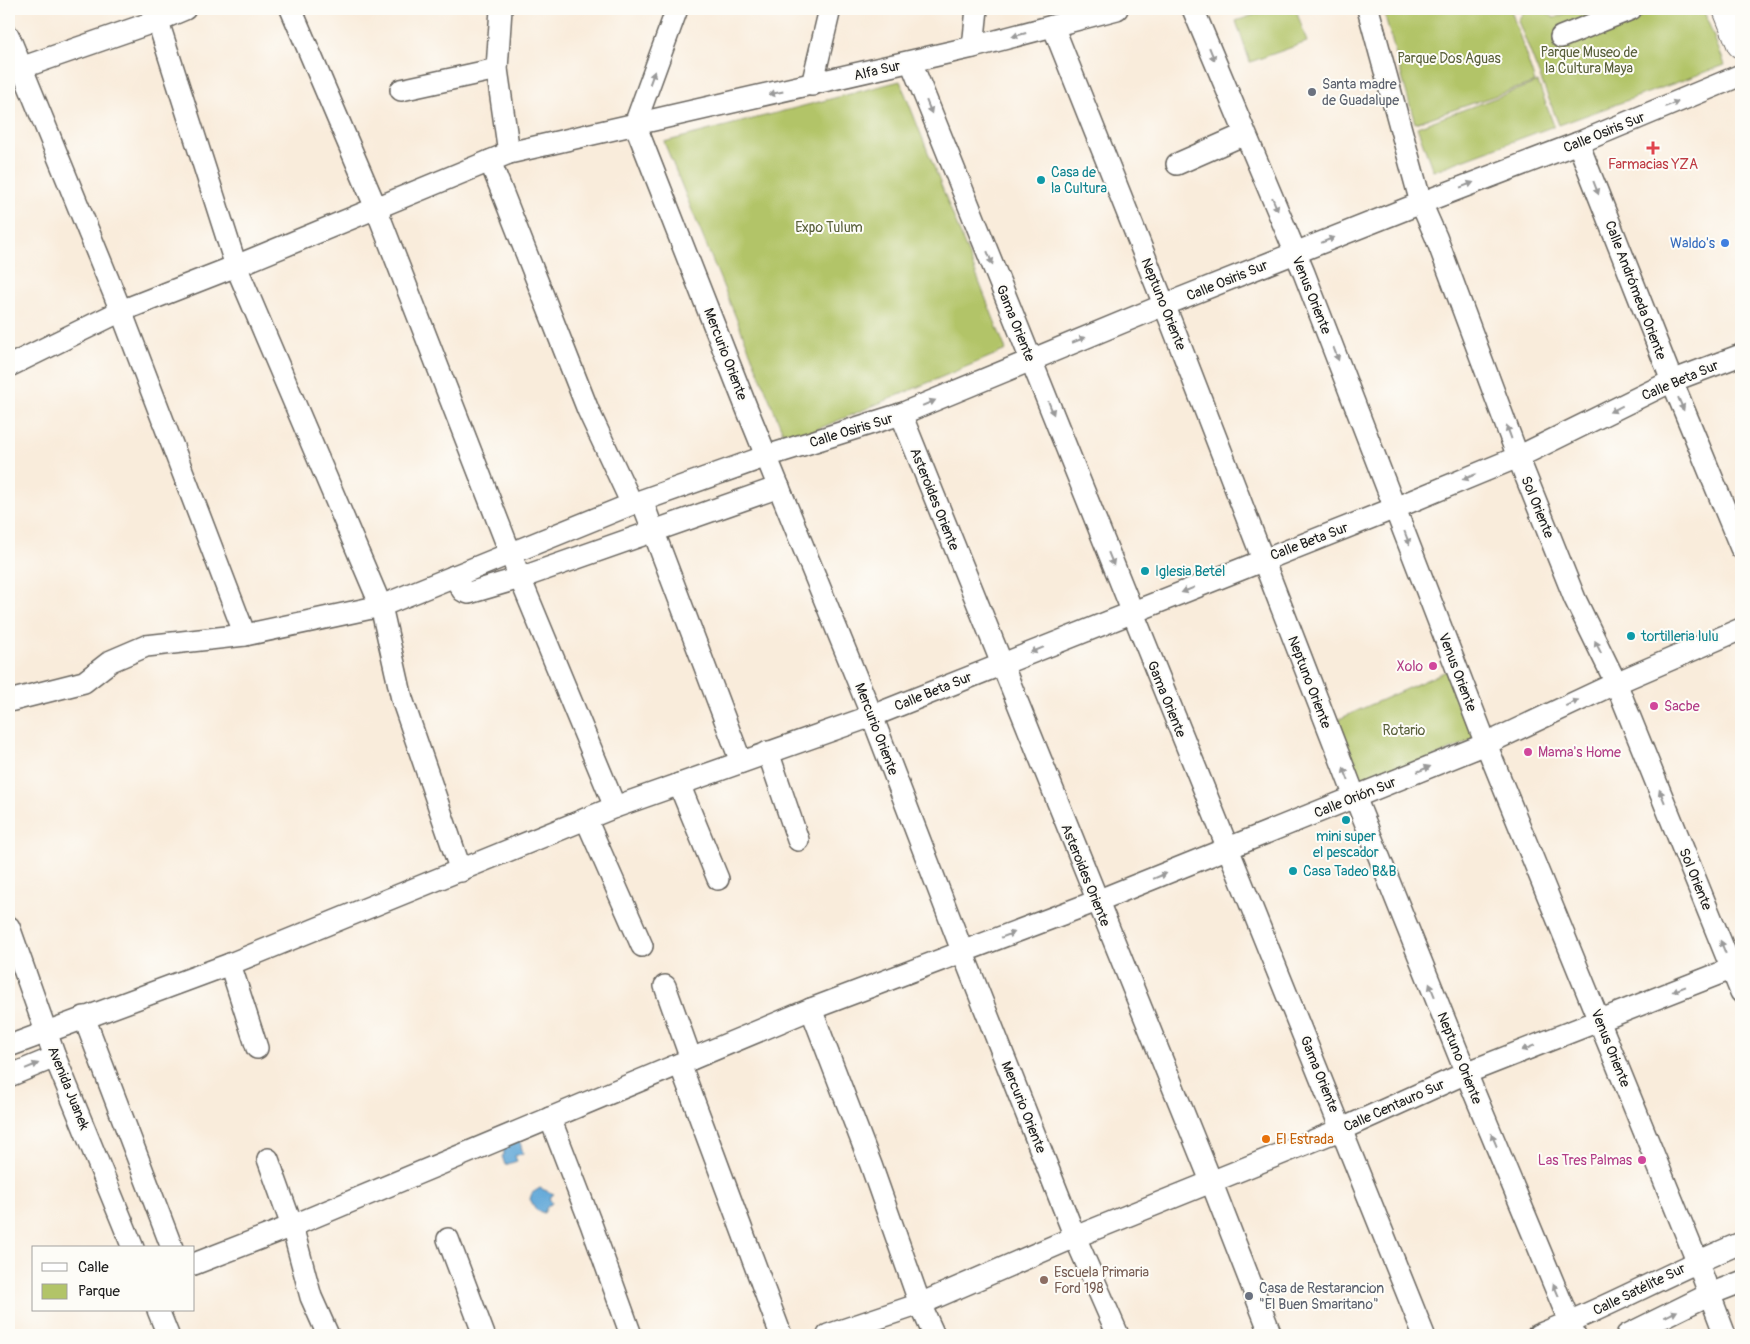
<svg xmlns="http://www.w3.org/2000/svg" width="1750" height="1344" font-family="Pangolin,sans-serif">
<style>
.green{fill:#b2c468;stroke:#677042}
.water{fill:#62a8d8;stroke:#3f627a}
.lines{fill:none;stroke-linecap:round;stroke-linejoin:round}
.minor-casing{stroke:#69655f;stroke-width:24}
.major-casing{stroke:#69655f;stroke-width:30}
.minor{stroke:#fff;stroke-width:21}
.major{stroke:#fff;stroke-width:28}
.oneway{fill:#999}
.worship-dot{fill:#6b7280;stroke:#fdfcf7;stroke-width:2}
.health-dot{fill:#e0444e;stroke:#fdfcf7;stroke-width:2}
.culture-dot{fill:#0f9aa8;stroke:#fdfcf7;stroke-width:2}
.shop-dot{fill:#3f7fe0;stroke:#fdfcf7;stroke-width:2}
.hotel-dot{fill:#d1479c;stroke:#fdfcf7;stroke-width:2}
.food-dot{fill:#e8710a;stroke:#fdfcf7;stroke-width:2}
.education-dot{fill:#8d6e63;stroke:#fdfcf7;stroke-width:2}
.labels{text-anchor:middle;stroke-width:4;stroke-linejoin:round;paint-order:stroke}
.park-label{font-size:14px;fill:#585f3a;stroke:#fdfcf7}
.street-label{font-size:14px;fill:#1c1c1c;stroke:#fdfcf7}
.worship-label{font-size:14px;fill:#5b616d;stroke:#fdfcf7;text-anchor:start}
.health-label{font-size:14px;fill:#be3a42;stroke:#fdfcf7}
.culture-label{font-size:14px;fill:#0d838f;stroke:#fdfcf7;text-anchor:start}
.shop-label{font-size:14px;fill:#366cbe;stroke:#fdfcf7;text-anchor:end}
.hotel-label{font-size:14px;fill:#b23c85;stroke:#fdfcf7;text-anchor:end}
.food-label{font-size:14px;fill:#c56008;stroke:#fdfcf7;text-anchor:start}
.education-label{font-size:14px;fill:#785e54;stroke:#fdfcf7;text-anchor:start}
</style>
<rect width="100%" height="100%" fill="#fdfcf7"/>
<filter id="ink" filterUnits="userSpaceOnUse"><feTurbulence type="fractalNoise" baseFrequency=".02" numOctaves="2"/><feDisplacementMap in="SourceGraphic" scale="10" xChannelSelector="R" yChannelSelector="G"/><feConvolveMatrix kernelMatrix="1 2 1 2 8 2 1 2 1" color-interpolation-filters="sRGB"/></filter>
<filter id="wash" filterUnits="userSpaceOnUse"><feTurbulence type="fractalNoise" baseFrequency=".0096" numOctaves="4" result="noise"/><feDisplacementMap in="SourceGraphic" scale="20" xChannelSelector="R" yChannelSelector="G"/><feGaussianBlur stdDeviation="1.12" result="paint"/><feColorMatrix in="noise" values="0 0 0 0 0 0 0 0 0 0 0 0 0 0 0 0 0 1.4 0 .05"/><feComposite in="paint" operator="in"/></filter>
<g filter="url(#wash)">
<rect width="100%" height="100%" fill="#f9ecdb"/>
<g class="green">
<polygon points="1271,9 1296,9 1307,42 1250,62 1236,21"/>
<polygon points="1383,9 1512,9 1511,10 1535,82 1415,123"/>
<path d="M1576,9h127l22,56 -166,60 -41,-104 5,-9c12,-4 21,-3 31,6z"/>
<polygon points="900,81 1006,350 787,442 664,142"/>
<polygon points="1538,82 1554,126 1433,171 1417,127"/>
<polygon points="1453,668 1479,737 1357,791 1330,723"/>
</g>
<g class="water">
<polygon points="518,1135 523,1153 515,1156 517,1161 505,1165 502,1156 504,1155 502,1140"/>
<polygon points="540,1188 554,1194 549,1198 552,1203 547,1207 544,1213 536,1210 530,1199 532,1193"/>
</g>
</g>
<g filter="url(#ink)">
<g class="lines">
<g class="minor-casing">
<g id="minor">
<polyline points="154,9 236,266 381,606 402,699 461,871"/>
<polyline points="291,9 376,208 520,578 469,593 463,591 454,576"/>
<polyline points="501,9 497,69 509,153"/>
<polyline points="1193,9 1304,273 1486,744 1697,1261 1725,1335"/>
<polyline points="1368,9 1421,203 1436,237 1518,457 1575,599 1616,683 1741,992"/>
<polyline points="1053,26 1171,322 1355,797 1466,1073 1575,1335"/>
<polyline points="9,37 121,311 245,635"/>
<polyline points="1561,37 1631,9"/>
<polyline points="973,47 977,9"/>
<polyline points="911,62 1424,1335"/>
<polyline points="9,72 159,20 185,9"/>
<polyline points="812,85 830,9"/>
<polyline points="401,90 497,69"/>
<polyline points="635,124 747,409 872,716 963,953 1075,1237 1118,1335"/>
<polyline points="635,124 677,9"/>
<polyline points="1578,143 1672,381 1741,548"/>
<polyline points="490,161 588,410 632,504"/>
<polyline points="1177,164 1245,134"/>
<polyline points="9,366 121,311 236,266 509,153 973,47 1117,9"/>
<polyline points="901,414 1211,1181 1271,1335"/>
<polyline points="642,501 741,762"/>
<polyline points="9,701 84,682 111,661 146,646 245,635 381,606 632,504 767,456 901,414 1164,305 1421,203 1578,143 1741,75"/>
<polyline points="768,752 798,840"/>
<polyline points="679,784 718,879"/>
<polyline points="615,807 520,578 779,487"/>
<polyline points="586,819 642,946"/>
<polyline points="9,927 55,1057 133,1248"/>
<polyline points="665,986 691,1059"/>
<polyline points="811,1009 871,1165 920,1304 934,1335"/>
<polyline points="84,1017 172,1248"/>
<polyline points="9,1046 230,964"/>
<polyline points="257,1048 230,964 615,807 872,716 1395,508 1518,457 1672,381 1741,355"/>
<polyline points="680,1064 781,1335"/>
<polyline points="9,1076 55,1057"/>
<polyline points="550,1118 591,1224 631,1335"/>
<polyline points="268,1159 292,1226 311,1297 328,1335"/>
<polyline points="448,1239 484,1335"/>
<polyline points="194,1264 292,1226 811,1009 1097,901 1486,744 1616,683 1741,629"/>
<polyline points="158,1310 168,1335"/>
<polyline points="828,1335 920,1304 1075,1237 1342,1129 1466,1073 1741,965"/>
<path d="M1538,1335c69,-27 134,-64 203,-92"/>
<polyline points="1627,1335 1710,1294 1741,1282"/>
</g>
</g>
<g class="major-casing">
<polyline id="major" points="1727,9 1741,44"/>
</g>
<use href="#minor" class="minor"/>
<use href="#major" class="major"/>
</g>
<defs><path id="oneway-solid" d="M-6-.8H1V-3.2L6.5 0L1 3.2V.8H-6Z" transform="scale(1.25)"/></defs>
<g class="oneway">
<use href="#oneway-solid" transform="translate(1019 35) rotate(165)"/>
<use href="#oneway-solid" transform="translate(1212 54) rotate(68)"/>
<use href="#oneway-solid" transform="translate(652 78) rotate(-70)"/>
<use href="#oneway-solid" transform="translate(776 93) rotate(168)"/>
<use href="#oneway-solid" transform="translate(1672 104) rotate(-22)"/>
<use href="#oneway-solid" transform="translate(929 107) rotate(68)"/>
<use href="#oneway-solid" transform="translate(1467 185) rotate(-21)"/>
<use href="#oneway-solid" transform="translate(1596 188) rotate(69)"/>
<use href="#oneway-solid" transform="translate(1275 204) rotate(67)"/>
<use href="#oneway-solid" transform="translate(1328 240) rotate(-22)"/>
<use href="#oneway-solid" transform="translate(990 258) rotate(68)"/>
<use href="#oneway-solid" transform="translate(1079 340) rotate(-22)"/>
<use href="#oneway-solid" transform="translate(1336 354) rotate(69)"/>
<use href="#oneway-solid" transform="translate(929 403) rotate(-23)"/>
<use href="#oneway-solid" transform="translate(1681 404) rotate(67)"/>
<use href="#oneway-solid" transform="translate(1051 408) rotate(68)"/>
<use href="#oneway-solid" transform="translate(1616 409) rotate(154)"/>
<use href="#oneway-solid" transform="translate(1509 432) rotate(-110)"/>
<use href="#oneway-solid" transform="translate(1469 477) rotate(158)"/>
<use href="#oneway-solid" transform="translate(1407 538) rotate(69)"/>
<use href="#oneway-solid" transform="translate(1111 559) rotate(68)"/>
<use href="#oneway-solid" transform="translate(1188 590) rotate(158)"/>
<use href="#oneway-solid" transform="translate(1598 647) rotate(-116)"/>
<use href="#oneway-solid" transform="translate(1037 650) rotate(158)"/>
<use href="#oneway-solid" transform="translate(1572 703) rotate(-25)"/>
<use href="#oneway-solid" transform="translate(1424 769) rotate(-22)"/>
<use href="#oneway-solid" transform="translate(1346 774) rotate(-111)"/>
<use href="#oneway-solid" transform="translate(1662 796) rotate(-112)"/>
<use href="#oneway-solid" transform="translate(1160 876) rotate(-22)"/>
<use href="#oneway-solid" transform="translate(1008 935) rotate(-21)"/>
<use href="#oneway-solid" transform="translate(1723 947) rotate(-112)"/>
<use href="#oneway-solid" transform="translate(1679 989) rotate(159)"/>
<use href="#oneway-solid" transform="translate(1432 990) rotate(-112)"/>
<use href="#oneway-solid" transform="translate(1528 1048) rotate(158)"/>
<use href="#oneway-solid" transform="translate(32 1066) rotate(-22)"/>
<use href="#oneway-solid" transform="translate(1494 1140) rotate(-113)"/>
<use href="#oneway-solid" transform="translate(1556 1290) rotate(-113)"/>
<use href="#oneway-solid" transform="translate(1671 1314) rotate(-26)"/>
</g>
</g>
<g class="worship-dot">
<circle cx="1312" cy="92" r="5"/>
<circle cx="1249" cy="1296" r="5"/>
</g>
<path class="health-dot" d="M1650.5 140.5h5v5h5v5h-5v5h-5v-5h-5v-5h5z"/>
<g class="culture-dot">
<circle cx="1041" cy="180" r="5"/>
<circle cx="1145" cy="571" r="5"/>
<circle cx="1631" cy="636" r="5"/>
<circle cx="1346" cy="820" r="5"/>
<circle cx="1293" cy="871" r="5"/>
</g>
<circle class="shop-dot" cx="1725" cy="243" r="5"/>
<g class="hotel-dot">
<circle cx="1433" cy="666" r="5"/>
<circle cx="1654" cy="706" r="5"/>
<circle cx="1528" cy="752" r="5"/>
<circle cx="1642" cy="1160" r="5"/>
</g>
<circle class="food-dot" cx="1266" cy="1139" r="5"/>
<circle class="education-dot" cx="1044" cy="1280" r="5"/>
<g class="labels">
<g class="park-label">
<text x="1589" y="57">Parque Museo de<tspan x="1589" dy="16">la Cultura Maya</tspan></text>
<text x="1449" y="63">Parque Dos Aguas</text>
<text x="829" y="232">Expo Tulum</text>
<text x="1404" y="735">Rotario</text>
</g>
<g class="street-label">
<text transform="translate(877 70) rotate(-13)" y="5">Alfa Sur</text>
<text transform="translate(1604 132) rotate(-22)" y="5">Calle Osiris Sur</text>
<text transform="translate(1227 280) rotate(-22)" y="5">Calle Osiris Sur</text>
<text transform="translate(1636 290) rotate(69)" y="5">Calle Andrómeda Oriente</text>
<text transform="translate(1312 295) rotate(68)" y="5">Venus Oriente</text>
<text transform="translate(1164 304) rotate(68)" y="5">Neptuno Oriente</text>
<text transform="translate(1016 323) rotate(68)" y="5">Gama Oriente</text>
<text transform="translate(726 354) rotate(69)" y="5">Mercurio Oriente</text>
<text transform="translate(1680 380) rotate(-23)" y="5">Calle Beta Sur</text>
<text transform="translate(851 430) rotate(-17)" y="5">Calle Osiris Sur</text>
<text transform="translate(935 499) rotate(68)" y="5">Asteroides Oriente</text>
<text transform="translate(1538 507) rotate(68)" y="5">Sol Oriente</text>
<text transform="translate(1309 541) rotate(-21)" y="5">Calle Beta Sur</text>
<text transform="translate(1458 672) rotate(69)" y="5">Venus Oriente</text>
<text transform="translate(1310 682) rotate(69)" y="5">Neptuno Oriente</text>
<text transform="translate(933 691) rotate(-22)" y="5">Calle Beta Sur</text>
<text transform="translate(1167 699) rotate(68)" y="5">Gama Oriente</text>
<text transform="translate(877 729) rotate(69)" y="5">Mercurio Oriente</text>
<text transform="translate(1355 797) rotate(-22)" y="5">Calle Orión Sur</text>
<text transform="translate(1086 875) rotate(68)" y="5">Asteroides Oriente</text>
<text transform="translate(1696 879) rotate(68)" y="5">Sol Oriente</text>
<text transform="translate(1611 1048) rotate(68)" y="5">Venus Oriente</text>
<text transform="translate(1460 1058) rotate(68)" y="5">Neptuno Oriente</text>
<text transform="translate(1320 1074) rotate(68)" y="5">Gama Oriente</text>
<text transform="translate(69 1088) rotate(68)" y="5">Avenida Juanek</text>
<text transform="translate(1394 1105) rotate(-24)" y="5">Calle Centauro Sur</text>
<text transform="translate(1024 1107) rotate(68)" y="5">Mercurio Oriente</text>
<text transform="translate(1639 1289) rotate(-26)" y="5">Calle Satélite Sur</text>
</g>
<g class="worship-label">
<text x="1322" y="89">Santa madre<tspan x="1322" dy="16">de Guadalupe</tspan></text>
<text x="1259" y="1293">Casa de Restarancion<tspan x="1259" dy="16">"El Buen Smaritano"</tspan></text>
</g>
<g class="health-label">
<text x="1653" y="169">Farmacias YZA</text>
</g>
<g class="culture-label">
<text x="1051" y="177">Casa de<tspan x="1051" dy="16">la Cultura</tspan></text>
<text x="1155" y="576">Iglesia Betel</text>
<text x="1641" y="641">tortilleria lulu</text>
<text x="1346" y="841" text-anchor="middle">mini super<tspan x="1346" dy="16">el pescador</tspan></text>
<text x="1303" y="876">Casa Tadeo B&amp;B</text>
</g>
<g class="shop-label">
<text x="1715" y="248">Waldo's</text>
</g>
<g class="hotel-label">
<text x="1423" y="671">Xolo</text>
<text x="1664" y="711" text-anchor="start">Sacbe</text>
<text x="1538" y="757" text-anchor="start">Mama's Home</text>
<text x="1632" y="1165">Las Tres Palmas</text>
</g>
<g class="food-label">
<text x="1276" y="1144">El Estrada</text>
</g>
<g class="education-label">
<text x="1054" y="1277">Escuela Primaria<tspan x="1054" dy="16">Ford 198</tspan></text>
</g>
</g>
<rect width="1750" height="1344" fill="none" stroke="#fdfcf7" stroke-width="30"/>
<rect x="32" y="1246" width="162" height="65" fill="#fdfcf7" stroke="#a3a29f"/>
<rect x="42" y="1263" width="25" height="8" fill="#ffffff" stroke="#a3a29f"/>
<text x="78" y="1272" font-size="15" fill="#1c1c1c">Calle</text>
<rect x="42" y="1284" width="25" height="15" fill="#b2c468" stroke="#a3a29f"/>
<text x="78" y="1296" font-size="15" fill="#1c1c1c">Parque</text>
</svg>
